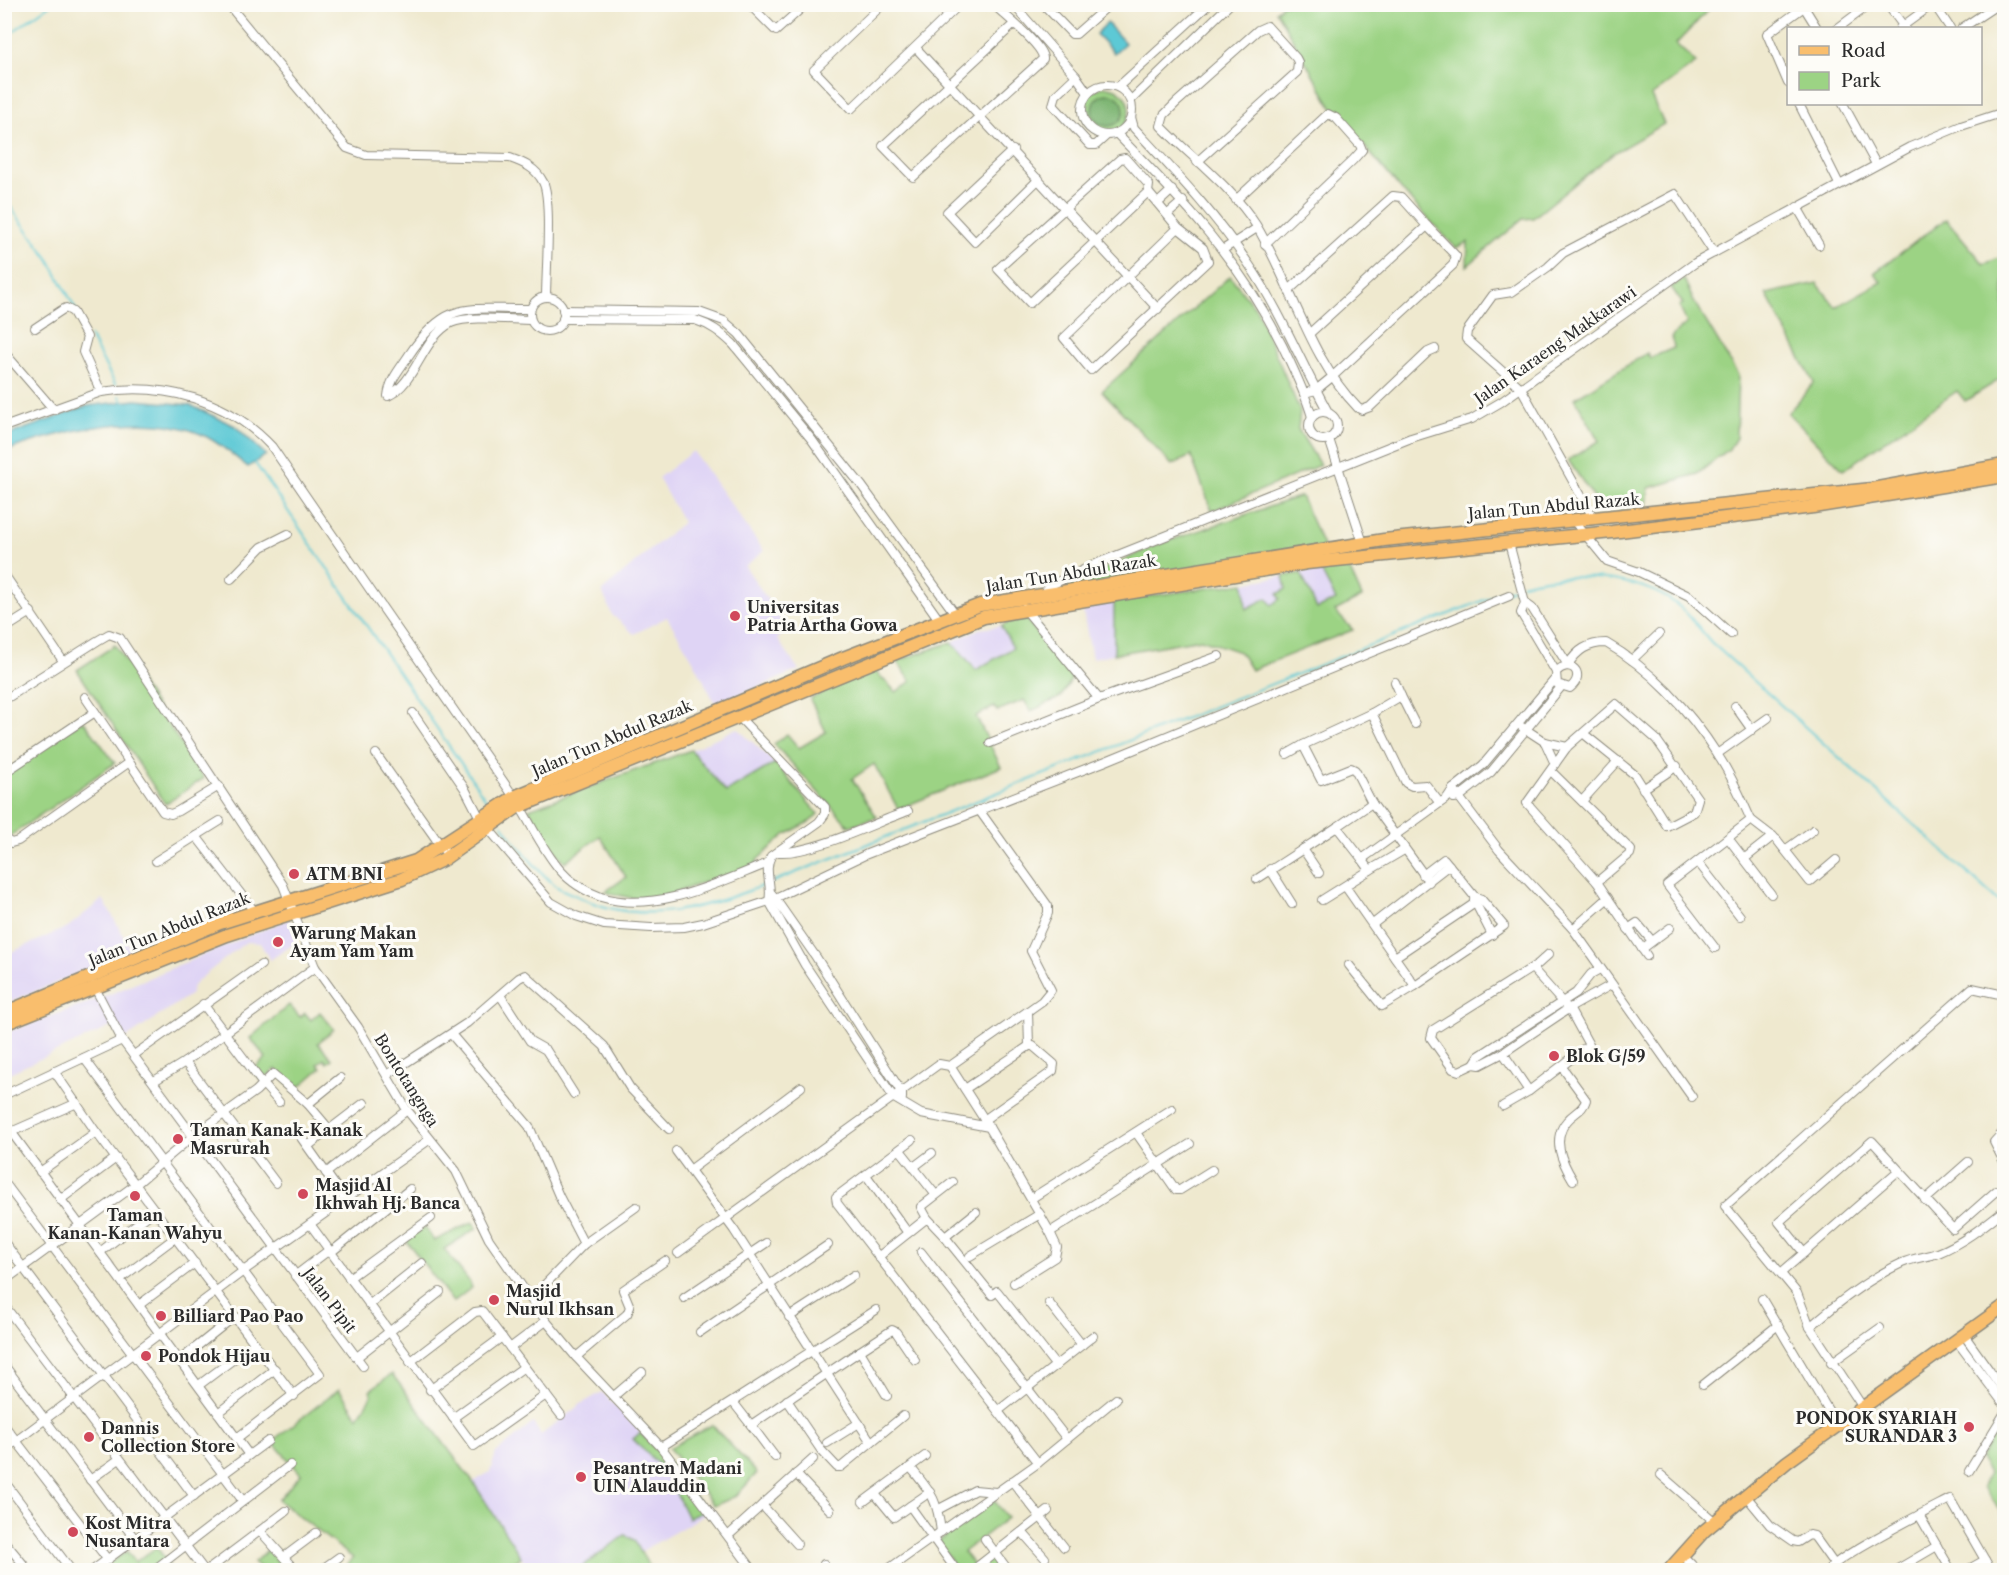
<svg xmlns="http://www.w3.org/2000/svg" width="2009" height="1575" font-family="'Libre Caslon Text',serif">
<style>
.built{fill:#dfd4f5}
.green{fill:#9cd384;stroke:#647f58;stroke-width:1.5}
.forest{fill:#7db572;stroke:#54704e;stroke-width:1.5}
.water{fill:#5dc9d5;stroke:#447a80;stroke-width:1.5}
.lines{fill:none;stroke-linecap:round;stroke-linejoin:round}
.stream{stroke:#5dc9d5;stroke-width:2}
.minor-casing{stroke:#8d8a7d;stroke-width:10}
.primary-casing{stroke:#8d8a7d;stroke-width:15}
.minor{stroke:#fff;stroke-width:8}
.primary{stroke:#f9be6d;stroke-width:12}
.poi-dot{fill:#d1495b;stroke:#fdfcf7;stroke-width:2}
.labels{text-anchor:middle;stroke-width:6;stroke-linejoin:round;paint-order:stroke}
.street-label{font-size:16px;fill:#2b2b2b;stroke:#fdfcf7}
.poi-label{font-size:16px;font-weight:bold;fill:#2b2b2b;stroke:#fdfcf7;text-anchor:start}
</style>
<rect width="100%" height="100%" fill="#fdfcf7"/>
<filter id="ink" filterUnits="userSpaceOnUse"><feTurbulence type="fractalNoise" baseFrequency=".0167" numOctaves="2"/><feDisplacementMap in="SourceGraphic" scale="12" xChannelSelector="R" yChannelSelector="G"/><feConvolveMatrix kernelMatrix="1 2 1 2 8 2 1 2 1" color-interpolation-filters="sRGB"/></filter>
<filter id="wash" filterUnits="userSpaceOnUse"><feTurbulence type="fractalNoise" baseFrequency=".008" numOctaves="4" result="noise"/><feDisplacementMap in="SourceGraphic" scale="24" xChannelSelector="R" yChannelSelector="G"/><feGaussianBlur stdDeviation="1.35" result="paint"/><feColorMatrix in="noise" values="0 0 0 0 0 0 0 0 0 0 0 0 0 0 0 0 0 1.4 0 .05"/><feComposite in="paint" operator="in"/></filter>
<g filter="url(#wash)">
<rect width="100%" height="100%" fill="#efe9cf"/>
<g class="built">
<polygon points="693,451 764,551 745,566 788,630 777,639 799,670 716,705 693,660 667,617 634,634 612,615 602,591 683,522 658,478"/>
<polygon points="1319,567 1336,601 1317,609 1301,573"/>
<polygon points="1283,576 1286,590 1280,599 1272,605 1246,609 1244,583"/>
<polygon points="1114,601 1114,654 1092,658 1082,607"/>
<polygon points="1001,626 1013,647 976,670 952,642 979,629"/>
<polygon points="737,728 775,763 726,793 691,750"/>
<polygon points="103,899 132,951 5,1004 5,955 68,927"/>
<polygon points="289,919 297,942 270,960 260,943 246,942 201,978 193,986 191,994 125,1039 115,1025 5,1075 5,1033 96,1000"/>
<polygon points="602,1392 674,1467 708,1513 640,1552 634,1540 625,1535 578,1570 530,1570 473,1482 490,1472 496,1453 533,1423 541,1435 581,1404"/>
</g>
<g class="green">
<polygon points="1283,4 1713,5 1676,44 1696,63 1651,96 1664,124 1612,154 1533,218 1523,219 1467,266 1468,242 1456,248 1405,194 1333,109 1276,11"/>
<circle cx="1106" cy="110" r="23"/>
<polygon points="1946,219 1984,264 2004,256 2004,377 1965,401 1957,391 1843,470 1788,413 1814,383 1766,294 1817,283 1836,307 1881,282 1874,273"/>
<polygon points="1230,276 1257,310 1300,411 1298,429 1320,465 1212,511 1191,456 1172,465 1102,391"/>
<polygon points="1684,279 1693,300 1738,375 1736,438 1729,449 1697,474 1649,488 1647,505 1602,510 1568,460 1599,441 1575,398 1647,353 1650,358 1674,348 1672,336 1687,323 1679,306 1683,304 1671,287"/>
<polygon points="1301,496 1324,548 1052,593 1157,545"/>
<polygon points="1347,564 1362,597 1335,611 1353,630 1251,670 1240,652 1201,639 1114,654 1114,601 1244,583 1246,609 1267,598 1272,605 1280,599 1278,594 1286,589 1283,576 1301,573 1317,609 1336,600 1319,567"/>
<polygon points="1024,616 1072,678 1061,697 1031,711 1024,700 997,711 994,707 976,716 1001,767 898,809 874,764 852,779 877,817 849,826 774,744 787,734 799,748 826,732 810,699 871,667 896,692 911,681 897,661 952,642 976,670 1013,648 1001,626"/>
<polygon points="115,645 204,778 165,804 77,670"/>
<polygon points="83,720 115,763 10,836 5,829 4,773"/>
<polygon points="691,750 726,792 775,763 818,814 811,821 785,835 757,860 757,870 710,880 664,897 631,898 605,892 626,877 600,836 565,862 546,841 529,809"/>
<polygon points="289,1005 300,1017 305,1013 311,1020 320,1012 334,1029 318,1043 332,1059 327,1063 324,1059 318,1064 321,1068 295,1091 276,1069 262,1080 253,1070 266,1058 250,1038"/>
<polygon points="473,1222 477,1228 444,1249 469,1281 471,1288 453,1302 405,1239 425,1227 434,1241"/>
<polygon points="392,1374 473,1482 521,1557 512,1564 514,1570 342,1570 353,1558 278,1500 301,1474 272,1441 339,1389 358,1417 372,1395 370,1390"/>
<polygon points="2004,1417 2004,1515 1983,1487 1989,1473 1980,1459"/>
<polygon points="712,1425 757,1473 736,1496 714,1506 669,1448"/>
<polygon points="640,1433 674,1467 705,1511 688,1518 665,1471 633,1439"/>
<polygon points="994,1500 1007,1518 963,1552 974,1565 990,1556 1000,1570 957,1570 938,1542"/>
<polygon points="625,1535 634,1540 651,1570 578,1570"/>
<polygon points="272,1546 288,1563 280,1570 263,1570 254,1562"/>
<polygon points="157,1547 172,1570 98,1570 127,1551 135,1562"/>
</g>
<circle class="forest" cx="1108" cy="110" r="16"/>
<g class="water">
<polygon points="1107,23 1125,43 1114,53 1096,34"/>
<path d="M136,400l54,5 45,21 31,29 -18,12c-14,-11 -28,-24 -45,-32 -57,-26 -142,-4 -198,16v-15l82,-30z"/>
</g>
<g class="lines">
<g class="stream">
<polyline points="4,38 51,4"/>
<polyline points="4,198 50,261 76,310"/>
<polyline points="90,336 115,384"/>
<polyline points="120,396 122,401"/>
<polyline points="255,463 491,807"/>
<path d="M1522,584c43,-13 118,-8 154,20 13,9 24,26 35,38l293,264"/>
<path d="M502,824c16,23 33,44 54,62 7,5 17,8 25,12 63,29 125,10 186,-14"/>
<polyline points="772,882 1517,587"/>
</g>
</g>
</g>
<g filter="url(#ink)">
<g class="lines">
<g class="minor-casing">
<g id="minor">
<path d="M228,4l119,144 19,7 144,3c14,5 26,10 33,24 9,16 3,92 3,115"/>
<polyline points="749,4 776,31 806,4"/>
<polyline points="883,4 814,70 851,109 960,4"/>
<path d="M993,4c11,11 51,42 50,55l-130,118 -30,-31 131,-122"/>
<polyline points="1013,4 1076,76 1088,93"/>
<polyline points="1043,4 1072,34 1076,34 1110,4"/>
<polyline points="1887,4 1905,28"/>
<polyline points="1934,4 1950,28"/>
<polyline points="1804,7 1817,28"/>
<polyline points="1838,28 1870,4"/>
<polyline points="1900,28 1933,4"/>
<polyline points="1962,28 1997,5"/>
<polyline points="916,48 1158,309"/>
<polyline points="1076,76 1056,95 1053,105 1090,145 1096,145 1107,135"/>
<polyline points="1788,83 1767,34 1808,4"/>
<circle cx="1107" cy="110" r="25"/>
<polyline points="1118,87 1209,4"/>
<polyline points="1131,100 1230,4"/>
<polyline points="1799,104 1839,184"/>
<polyline points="1843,104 1876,164"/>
<path d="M1131,117l3,11c40,43 83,88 116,138 31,46 51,97 78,146"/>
<path d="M1116,133c67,68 122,125 166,212 11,23 23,47 30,72"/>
<polyline points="1013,150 947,212 975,242 1039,179"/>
<polygon points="1125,158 1149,185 1148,192 1030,303 998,269 1120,159"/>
<path d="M1197,162l100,-90 1,-10 -2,-4 -29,-32 -9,4 -82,73 -12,12 -3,11c31,32 71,61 95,99 36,59 53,133 102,183l4,2 8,-3 58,-55 7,-3"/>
<polyline points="1148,192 1178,228 1203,248 1208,261 1091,370 1064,338 1178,228"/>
<polyline points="1236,200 1328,114 1336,118 1360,145 1362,150 1353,160 1265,244"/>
<polyline points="1158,203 1172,190"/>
<polyline points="1797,207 1819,245"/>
<polyline points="1168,214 1183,201"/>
<polyline points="1224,249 1257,228"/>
<polyline points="1289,290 1393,196 1401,197 1427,226"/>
<circle cx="547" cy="314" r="17"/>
<polyline points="563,310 699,312 724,321 739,334 862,486 956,615"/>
<path d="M563,319l132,1c16,5 25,12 38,24l79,96 128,181"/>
<path d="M530,320c-19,0 -62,-5 -79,3 -29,15 -34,59 -63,73 2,-17 12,-27 21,-41 38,-57 61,-45 121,-46"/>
<polyline points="35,328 62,310 66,308 73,312 87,337 83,352 101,392"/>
<polyline points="4,352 54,410"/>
<polyline points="1304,393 1316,390 1332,377 1453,265 1456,256 1427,226 1310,333"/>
<circle cx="1323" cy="426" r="14"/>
<path d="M4,427l97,-35c62,-10 128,8 171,55 80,117 161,234 242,350 16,24 27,51 46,73 11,13 25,21 41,27 55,17 116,-14 165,-33"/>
<polyline points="1329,439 1363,543"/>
<polyline points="1594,519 1521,388 1466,339 1467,331 1493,295 1512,292 1548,267 1563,253 1675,194 1714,253"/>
<polyline points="1574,521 1607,561 1639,572 1689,596 1731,634"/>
<path d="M1509,543l16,60 -4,10 35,59 1,12 13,4c17,-14 0,-31 -14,-16"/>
<polyline points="4,574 63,661"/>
<polyline points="231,579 262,547 288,534"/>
<polyline points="1042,595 1051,585 1098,563 1411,438 1472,419 1501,402 1695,263 1910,147 1961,126 2004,112"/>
<path d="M1525,603l7,5 36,57c9,-15 20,-22 38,-22 44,25 84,68 111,111 14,20 24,44 34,66l-84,65 48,63"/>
<polyline points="1024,608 1099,699"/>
<polyline points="4,629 31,612"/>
<polyline points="1632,660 1659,634"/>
<polyline points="1395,682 1401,696 1372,713 1406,783 1412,786 1426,785 1439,802"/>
<polyline points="1401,696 1415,724"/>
<polyline points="85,697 163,812 171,814 178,811 219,786"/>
<polyline points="4,700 97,641 109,634 120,638 283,885 315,967 358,1027 407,1110 456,1171 489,1239 546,1321 576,1357 661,1447 753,1570"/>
<polyline points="1735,706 1752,730"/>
<polyline points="413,713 465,789 481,820 551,902 576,916 604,925 651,928 684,927 703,923 769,901 867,854 1106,761 1509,596"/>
<path d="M740,718l85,89v7l-6,8 -48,34c-8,15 2,29 -2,45l36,64 89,133 27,16 68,13 61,105 7,15 -2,10 -41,26"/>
<polyline points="1522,727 1545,742 1567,747"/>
<polyline points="1584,734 1635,775 1667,826 1694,812 1698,799 1656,739 1616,704 1567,747 1527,803 1597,882 1647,956"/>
<polyline points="1545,742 1555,764"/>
<polyline points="990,743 1099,699 1219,656"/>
<polyline points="1303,745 1372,713"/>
<polyline points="376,754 448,856"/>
<polyline points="1287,754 1303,745 1321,780 1351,768 1355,770 1372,803 1429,882"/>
<polyline points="1717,754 1768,718"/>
<polyline points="1551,771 1631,850 1630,854 1597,882"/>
<polyline points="4,773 95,712"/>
<polyline points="1453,789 1499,850 1573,929 1692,1097"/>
<polyline points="1643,789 1677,766"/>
<polyline points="1454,798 1459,797 1491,772 1561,687"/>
<polyline points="1582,801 1618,761"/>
<polyline points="1751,820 1777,840 1810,882 1836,860"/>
<polyline points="1337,827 1372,803"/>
<polyline points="196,836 254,911"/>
<polyline points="4,838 11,843 18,841 128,763"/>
<polyline points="1728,838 1771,894"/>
<polyline points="1303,849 1319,873"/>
<polyline points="1785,850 1813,830"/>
<path d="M779,852c33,2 95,-29 129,-41"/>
<polyline points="1744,859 1773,836"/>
<polyline points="156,861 220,821"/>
<polyline points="1698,862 1740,916"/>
<polyline points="1270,869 1292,904"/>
<polyline points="1370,870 1404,850"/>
<polyline points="1257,879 1337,827 1362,859"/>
<polyline points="1345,886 1415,986 1382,1006 1349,965"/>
<polyline points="772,894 816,957 902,1093 902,1098"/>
<polyline points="1322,900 1370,870 1362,859 1447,798 1453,789 1483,765 1555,679"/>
<polyline points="1474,900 1492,935"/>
<polyline points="1373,924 1449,865"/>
<polyline points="1573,929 1608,898"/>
<polyline points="1628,929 1637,923 1652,941"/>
<polyline points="1642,949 1670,928"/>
<polyline points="1549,954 1538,964 1433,1030 1431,1038 1453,1069 1459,1071 1474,1064 1480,1065 1503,1053 1568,1009 1611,985"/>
<polyline points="1395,957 1481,899"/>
<polyline points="94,986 122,1040 363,1366"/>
<polyline points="1415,986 1504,926 1481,899 1474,896 1444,859 1423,875"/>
<polyline points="500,995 530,1041 546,1050 574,1094"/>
<polyline points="203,1004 263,1084 279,1102"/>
<polyline points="1028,1011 1029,1046"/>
<polyline points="451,1034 529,1126 559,1196 584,1244"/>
<polyline points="1503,1053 1529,1091 1589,1045 1571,1012 1532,968"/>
<polyline points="134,1055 261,965"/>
<polyline points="84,1058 320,1374 237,1438"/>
<polyline points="185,1062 276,1183"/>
<polyline points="1474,1064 1479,1056 1576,993 1591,974 1600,969"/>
<polyline points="950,1066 1042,1001 1051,990 1031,951 1048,913 1048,906 979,810"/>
<path d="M1562,1067l24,33c-3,11 -12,12 -19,21 -16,18 -5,41 6,59"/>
<polyline points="54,1071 96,1132 294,1396"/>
<polyline points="387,1075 467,1023 519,978 525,975 604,1046 630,1088 669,1129"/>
<polyline points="154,1081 185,1062 315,967"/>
<polyline points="965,1089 1029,1046 1033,1046 1054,1064 1053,1071 984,1120"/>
<polyline points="4,1095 122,1040"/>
<polyline points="308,1104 340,1078"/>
<polyline points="1503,1106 1529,1091"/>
<polyline points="4,1122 249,1455"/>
<polyline points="295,1129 344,1198"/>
<polyline points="2004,1131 1994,1142 2004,1162"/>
<polyline points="11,1132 77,1103"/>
<polyline points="1137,1134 1176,1190 1180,1190 1212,1170"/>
<polyline points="308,1146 364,1103"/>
<polyline points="900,1150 935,1194"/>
<polyline points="676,1151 734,1230 871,1442"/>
<polyline points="915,1166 932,1153"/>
<polyline points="690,1170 801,1087"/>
<polyline points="40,1172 96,1132"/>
<polyline points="326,1173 407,1110"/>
<polyline points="866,1175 908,1233"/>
<polyline points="4,1182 243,1501"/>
<polyline points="953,1182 921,1207 927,1218 945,1237 976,1212"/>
<polyline points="1032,1198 1172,1109"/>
<polyline points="60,1200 116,1158"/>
<polyline points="1925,1200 1968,1162"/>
<polyline points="310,1224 474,1446 546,1395"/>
<polyline points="1050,1232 1190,1144"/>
<polyline points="945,1237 992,1295 997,1291 1056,1366"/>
<polyline points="4,1242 194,1496"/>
<polyline points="100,1252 155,1210"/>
<polyline points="921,1252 1067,1439"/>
<polyline points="330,1253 410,1189"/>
<polyline points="678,1253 939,1064 950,1066 989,1127"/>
<polyline points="1804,1253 1779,1222 1872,1141 1953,1229 1996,1191"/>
<polyline points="970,1256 1040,1214"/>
<polyline points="878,1257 927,1218"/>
<polyline points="1782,1272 1898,1171"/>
<polyline points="295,1276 329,1250"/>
<polyline points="349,1278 431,1218"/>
<polyline points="120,1279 176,1237"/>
<polyline points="4,1281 135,1185 193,1136 256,1091 273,1074 308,1104 330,1130"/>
<polyline points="684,1298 766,1243"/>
<polyline points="531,1299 584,1244 636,1207"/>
<polyline points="1762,1299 1837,1425"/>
<polyline points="1049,1303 1082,1345"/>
<polyline points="4,1305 204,1570"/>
<polyline points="139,1305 195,1263"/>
<polyline points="369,1305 422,1263"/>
<polyline points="789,1317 854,1275"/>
<path d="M1810,1327c27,-24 60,-49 92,-64 11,-5 25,-6 36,-10 25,-10 46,-27 66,-43"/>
<polyline points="700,1332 828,1245"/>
<polyline points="1964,1335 2004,1391"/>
<polyline points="1956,1340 2004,1404"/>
<polyline points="510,1348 546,1321"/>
<polyline points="860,1351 892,1330 896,1332 915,1360"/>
<polyline points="357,1357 440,1292"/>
<polyline points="576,1357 627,1314 630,1307 623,1290 665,1261"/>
<polyline points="180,1360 235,1316"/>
<polyline points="410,1362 475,1312 482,1311 561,1415"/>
<polyline points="1831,1363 1880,1328"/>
<polyline points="4,1365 135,1539"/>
<polyline points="199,1385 255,1343"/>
<polyline points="1703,1385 1778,1325"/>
<polyline points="430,1390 502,1337"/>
<polyline points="614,1396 642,1372"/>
<polyline points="787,1400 821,1450 837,1467 841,1467 903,1416"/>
<polyline points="733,1402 751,1425"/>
<polyline points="1862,1406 1810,1327 1797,1293 1725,1206 1972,988 2004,995"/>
<polyline points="998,1411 1093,1336"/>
<polyline points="218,1413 275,1369"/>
<polyline points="453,1418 524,1367"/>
<polyline points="4,1425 108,1560"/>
<polyline points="827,1443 859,1423"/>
<polyline points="661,1447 876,1310"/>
<polyline points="4,1450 242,1272 429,1140"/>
<polyline points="775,1457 751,1425 860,1351 887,1396"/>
<polyline points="1038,1463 1116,1399"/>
<path d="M911,1468c21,26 26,30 30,64"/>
<polyline points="1969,1471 2004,1414"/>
<polyline points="796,1474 830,1510"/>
<polyline points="1661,1475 1715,1522"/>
<polyline points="90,1480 118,1460"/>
<polyline points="4,1481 71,1570"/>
<polyline points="1012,1481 1064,1547"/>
<polyline points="875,1494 894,1517 930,1492"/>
<polyline points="1746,1496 1770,1525 1793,1541 1798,1542 1809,1535 1814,1536 1834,1564"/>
<polyline points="863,1502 925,1456"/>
<polyline points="762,1505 797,1544"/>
<polyline points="910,1506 956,1570"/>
<polyline points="939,1509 975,1490 996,1492"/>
<polyline points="1919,1515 1951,1570"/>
<polyline points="260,1531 295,1570"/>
<polyline points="1022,1532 1045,1558"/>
<polyline points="729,1535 813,1459"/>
<polyline points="985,1539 1008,1570"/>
<polyline points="4,1541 28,1570"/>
<polyline points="1682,1555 1697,1570"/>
<polyline points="284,1557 316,1533"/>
<polyline points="824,1564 828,1570"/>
<polyline points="977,1567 1048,1511"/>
<polyline points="93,1570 268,1441"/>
<polyline points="154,1570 290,1465"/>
<polyline points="208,1570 286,1511"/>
<polyline points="321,1570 339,1557"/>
<polyline points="887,1570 1038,1463 837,1203 836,1197 912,1140"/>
<path d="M1829,1570c8,-14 100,-60 121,-71l35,61"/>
<polyline points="1896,1570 1937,1546"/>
<polyline points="1967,1570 1985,1560 1991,1570"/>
</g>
</g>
<g class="primary-casing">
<g id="primary">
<polyline points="4,1013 220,923 416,861 514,797 843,658 980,605 1384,540 1872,489 2004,465"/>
<polyline points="4,1024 227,935 402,879 444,859 516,808 984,617 1307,563 1612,532 1813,507 2004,476"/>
<polyline points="1669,1570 1704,1531 1787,1462 2004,1306"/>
</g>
</g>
<use href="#minor" class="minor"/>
<use href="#primary" class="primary"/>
</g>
</g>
<g class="poi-dot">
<circle cx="735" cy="616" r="6"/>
<circle cx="294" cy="874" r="6"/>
<circle cx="278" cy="942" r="6"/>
<circle cx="1554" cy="1056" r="6"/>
<circle cx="178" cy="1139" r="6"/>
<circle cx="303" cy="1194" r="6"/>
<circle cx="135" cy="1196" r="6"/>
<circle cx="494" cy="1300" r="6"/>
<circle cx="161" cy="1316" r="6"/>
<circle cx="146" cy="1356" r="6"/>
<circle cx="1969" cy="1427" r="6"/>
<circle cx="89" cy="1437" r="6"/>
<circle cx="581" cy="1477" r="6"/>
<circle cx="73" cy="1532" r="6"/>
</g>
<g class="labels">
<g class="street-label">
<text transform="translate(1555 345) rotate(-35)" y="6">Jalan Karaeng Makkarawi</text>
<text transform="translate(1554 506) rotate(-5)" y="6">Jalan Tun Abdul Razak</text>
<text transform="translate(1071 573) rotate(-9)" y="6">Jalan Tun Abdul Razak</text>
<text transform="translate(612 738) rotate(-23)" y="6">Jalan Tun Abdul Razak</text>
<text transform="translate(169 929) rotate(-22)" y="6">Jalan Tun Abdul Razak</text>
<text transform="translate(407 1080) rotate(58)" y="6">Bontotangnga</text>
<text transform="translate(330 1300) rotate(53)" y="6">Jalan Pipit</text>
</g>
<g class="poi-label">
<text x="747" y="613">Universitas<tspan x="747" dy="18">Patria Artha Gowa</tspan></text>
<text x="306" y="880">ATM BNI</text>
<text x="290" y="939">Warung Makan<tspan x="290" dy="18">Ayam Yam Yam</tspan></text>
<text x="1566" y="1062">Blok G/59</text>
<text x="190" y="1136">Taman Kanak-Kanak<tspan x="190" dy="18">Masrurah</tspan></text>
<text x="315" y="1191">Masjid Al<tspan x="315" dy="18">Ikhwah Hj. Banca</tspan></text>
<text x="135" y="1221" text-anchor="middle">Taman<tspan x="135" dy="18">Kanan-Kanan Wahyu</tspan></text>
<text x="506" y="1297">Masjid<tspan x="506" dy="18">Nurul Ikhsan</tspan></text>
<text x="173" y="1322">Billiard Pao Pao</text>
<text x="158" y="1362">Pondok Hijau</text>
<text x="1957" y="1424" text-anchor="end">PONDOK SYARIAH<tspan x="1957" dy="18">SURANDAR 3</tspan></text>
<text x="101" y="1434">Dannis<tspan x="101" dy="18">Collection Store</tspan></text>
<text x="593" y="1474">Pesantren Madani<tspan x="593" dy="18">UIN Alauddin</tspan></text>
<text x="85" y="1529">Kost Mitra<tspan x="85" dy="18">Nusantara</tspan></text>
</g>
</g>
<rect width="2009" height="1575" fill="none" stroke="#fdfcf7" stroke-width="24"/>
<rect x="1787" y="27" width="195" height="78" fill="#fdfcf7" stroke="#a9a8a5" stroke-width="1.5"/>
<rect x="1799" y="46" width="30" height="9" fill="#f9be6d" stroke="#a9a8a5" stroke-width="1.5"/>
<text x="1841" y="57" font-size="18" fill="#2b2b2b">Road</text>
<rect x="1799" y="72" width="30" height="18" fill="#9cd384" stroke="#a9a8a5" stroke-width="1.5"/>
<text x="1841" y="87" font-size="18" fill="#2b2b2b">Park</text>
</svg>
